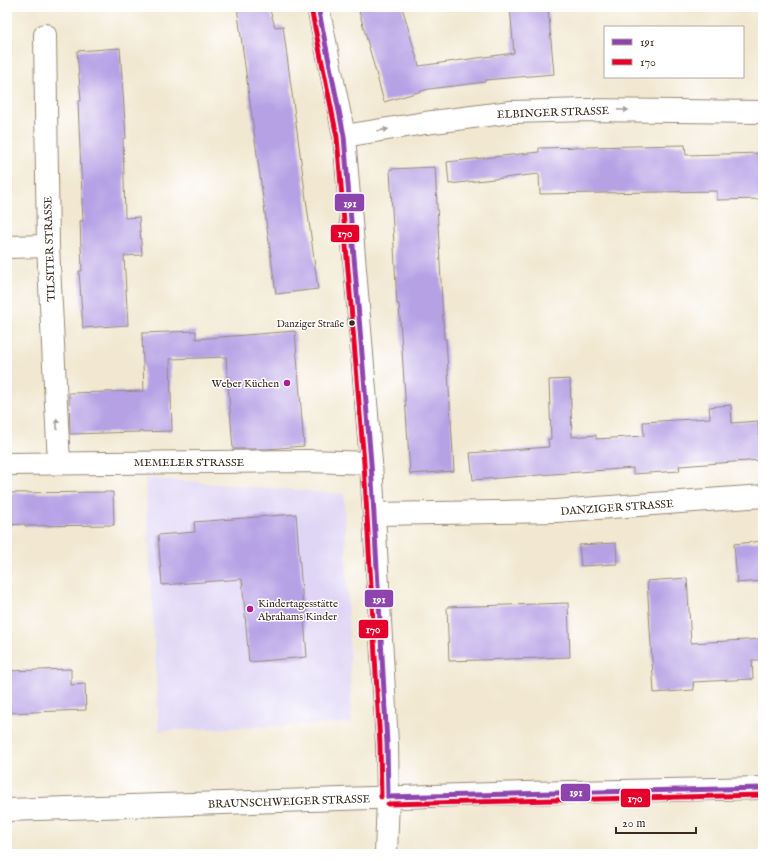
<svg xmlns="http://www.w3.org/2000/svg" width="770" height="861" font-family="'IM FELL English',serif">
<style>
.built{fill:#dfd5f5}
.building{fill:#b6a1e5}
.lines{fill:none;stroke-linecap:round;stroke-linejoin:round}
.minor-casing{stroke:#968978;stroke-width:24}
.minor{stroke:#fff;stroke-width:22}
.bus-1-casing{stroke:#fff;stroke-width:8}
.bus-2-casing{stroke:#fff;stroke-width:8}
.bus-1{stroke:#8e44ad;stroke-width:5}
.bus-2{stroke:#e4002b;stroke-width:5}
.oneway{fill:#a79f9a}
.bus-dot{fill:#3b2a1e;stroke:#fff;stroke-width:1.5}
.poi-dot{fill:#b5179e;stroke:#fff;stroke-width:1.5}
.labels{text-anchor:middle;stroke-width:3;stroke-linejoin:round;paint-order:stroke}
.bus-label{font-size:10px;fill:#3b2a1e;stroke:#fff;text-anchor:end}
.street-label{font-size:11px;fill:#3b2a1e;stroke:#fff}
.poi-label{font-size:11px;fill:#3b2a1e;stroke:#fff;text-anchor:end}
.line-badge{stroke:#fff;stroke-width:1.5}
.badge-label{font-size:11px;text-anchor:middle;font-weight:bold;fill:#fff}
</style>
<rect width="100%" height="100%" fill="#fff"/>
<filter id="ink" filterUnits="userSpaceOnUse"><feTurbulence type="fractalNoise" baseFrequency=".025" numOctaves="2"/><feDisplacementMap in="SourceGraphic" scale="8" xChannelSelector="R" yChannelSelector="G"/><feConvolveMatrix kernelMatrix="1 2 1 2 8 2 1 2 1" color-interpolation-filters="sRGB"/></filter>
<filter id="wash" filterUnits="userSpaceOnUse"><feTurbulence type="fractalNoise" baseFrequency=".012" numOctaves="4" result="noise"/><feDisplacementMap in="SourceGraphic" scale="16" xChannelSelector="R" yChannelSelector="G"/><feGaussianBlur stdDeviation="0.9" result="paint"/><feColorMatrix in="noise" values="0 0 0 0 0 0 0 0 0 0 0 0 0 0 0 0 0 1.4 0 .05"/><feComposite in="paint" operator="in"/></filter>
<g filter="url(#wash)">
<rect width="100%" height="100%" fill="#f2e8d1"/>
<polygon class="built" points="145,478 344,494 352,723 159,731"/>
<g id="blocks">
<g class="building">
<polygon points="237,7 269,7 275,27 283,26 318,289 276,294"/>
<polygon points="358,7 402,7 419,66 514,53 510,7 548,7 554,74 485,80 485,82 429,89 384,102"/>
<polygon points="120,48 126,138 123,138 125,218 139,217 142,255 124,256 128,325 83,328 79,271 82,271 80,221 83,221 78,101 81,101 77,51"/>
<polygon points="685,145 686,155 763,153 763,199 717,200 717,191 540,194 539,174 449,184 447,162 539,152 539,148"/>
<polygon points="435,167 444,339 446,339 454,471 410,474 399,304 397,304 390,169"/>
<polygon points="196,331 196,339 295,331 304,446 267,449 233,449 226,357 170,359 172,431 70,434 69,393 144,391 142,333"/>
<polygon points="570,379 572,437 596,435 596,439 644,436 643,422 710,418 709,407 731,405 732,423 758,421 761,460 679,466 680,471 633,474 633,468 473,480 470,453 549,447 548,439 551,439 549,380"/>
<polygon points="113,492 114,525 25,526 25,524 7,525 7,493"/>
<polygon points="296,514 307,657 249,662 242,579 162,585 158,535 195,532 194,522"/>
<polygon points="763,541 763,581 737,583 734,544"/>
<polygon points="616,543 617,564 581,566 579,545"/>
<polygon points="687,578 691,643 763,639 763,660 752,660 753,679 693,682 694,690 654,693 647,581"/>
<polygon points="568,603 570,657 449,661 447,607"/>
<polygon points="71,669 71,685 85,684 86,710 7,713 7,671"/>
</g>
</g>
</g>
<g filter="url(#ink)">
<use href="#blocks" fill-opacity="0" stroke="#968978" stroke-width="1"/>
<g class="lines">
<g class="minor-casing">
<g id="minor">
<polyline points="318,7 344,136 371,463 387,744 388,797 386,854"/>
<polyline points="45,35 48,246 59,463"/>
<polyline points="344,136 425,123 511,112 587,110 763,112"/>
<polyline points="7,247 48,246"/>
<polyline points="7,464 307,461 371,463"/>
<polyline points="374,514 556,511 763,496"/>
<polyline points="7,810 526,793 763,788"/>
</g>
</g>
<use href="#minor" class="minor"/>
<g class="bus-1-casing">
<g id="bus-1">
<polyline points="318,7 344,136 371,463 387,744 388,797"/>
<polyline points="388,797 763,788"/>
</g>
</g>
<g class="bus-2-casing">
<g id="bus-2">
<polyline points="311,8 337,137 364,463 380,744 381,797"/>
<polyline points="388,804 763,795"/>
</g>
</g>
<use href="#bus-1" class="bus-1"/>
<use href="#bus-2" class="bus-2"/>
</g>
<defs><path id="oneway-solid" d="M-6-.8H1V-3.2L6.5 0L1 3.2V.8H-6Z"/></defs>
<g class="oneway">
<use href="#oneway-solid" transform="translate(623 110) rotate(1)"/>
<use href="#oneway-solid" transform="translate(383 130) rotate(-9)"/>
<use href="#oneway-solid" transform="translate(57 424) rotate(-93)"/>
</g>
</g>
<circle class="bus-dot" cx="352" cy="323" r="3.5"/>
<g class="poi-dot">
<circle cx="287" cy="383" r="4"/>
<circle cx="250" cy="609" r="4"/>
</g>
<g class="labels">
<g class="bus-label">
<text x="344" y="327">Danziger Straße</text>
</g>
<g class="street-label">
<text transform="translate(553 112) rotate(-2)" y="4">ELBINGER STRASSE</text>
<text transform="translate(49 249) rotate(-92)" y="4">TILSITER STRASSE</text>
<text x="189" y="466">MEMELER STRASSE</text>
<text transform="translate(617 507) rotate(-4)" y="4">DANZIGER STRASSE</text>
<text transform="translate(289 801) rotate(-2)" y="4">BRAUNSCHWEIGER STRASSE</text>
</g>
<g class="poi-label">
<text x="279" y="387">Weber Küchen</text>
<text x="258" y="607" text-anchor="start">Kindertagesstätte<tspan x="258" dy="13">Abrahams Kinder</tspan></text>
</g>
</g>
<g class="line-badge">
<rect x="334" y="193" width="31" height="19" rx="4" fill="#8e44ad"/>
<rect x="330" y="224" width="30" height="19" rx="4" fill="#e4002b"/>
<rect x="364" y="589" width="30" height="19" rx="4" fill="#8e44ad"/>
<rect x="358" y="619" width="31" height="20" rx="4" fill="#e4002b"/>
<rect x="560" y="783" width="31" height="19" rx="4" fill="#8e44ad"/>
<rect x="620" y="788" width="31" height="20" rx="4" fill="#e4002b"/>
</g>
<g class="badge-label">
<text x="350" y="207">191</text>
<text x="345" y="237">170</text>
<text x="379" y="603">191</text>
<text x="373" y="633">170</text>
<text x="576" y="796">191</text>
<text x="635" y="802">170</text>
</g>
<rect width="770" height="861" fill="none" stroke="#fff" stroke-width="24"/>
<rect x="604" y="26" width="140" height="52" fill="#ffffff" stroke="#b1aaa5"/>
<rect x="612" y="39" width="20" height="6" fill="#8e44ad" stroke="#b1aaa5"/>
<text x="640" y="46" font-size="12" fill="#3b2a1e">191</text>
<rect x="612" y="59" width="20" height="6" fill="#e4002b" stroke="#b1aaa5"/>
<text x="640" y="66" font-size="12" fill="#3b2a1e">170</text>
<path d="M616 827v6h80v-6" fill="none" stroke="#3b2a1e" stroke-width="2"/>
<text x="622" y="827" font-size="12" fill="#3b2a1e" stroke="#ffffff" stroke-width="3" paint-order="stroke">20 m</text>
</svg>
